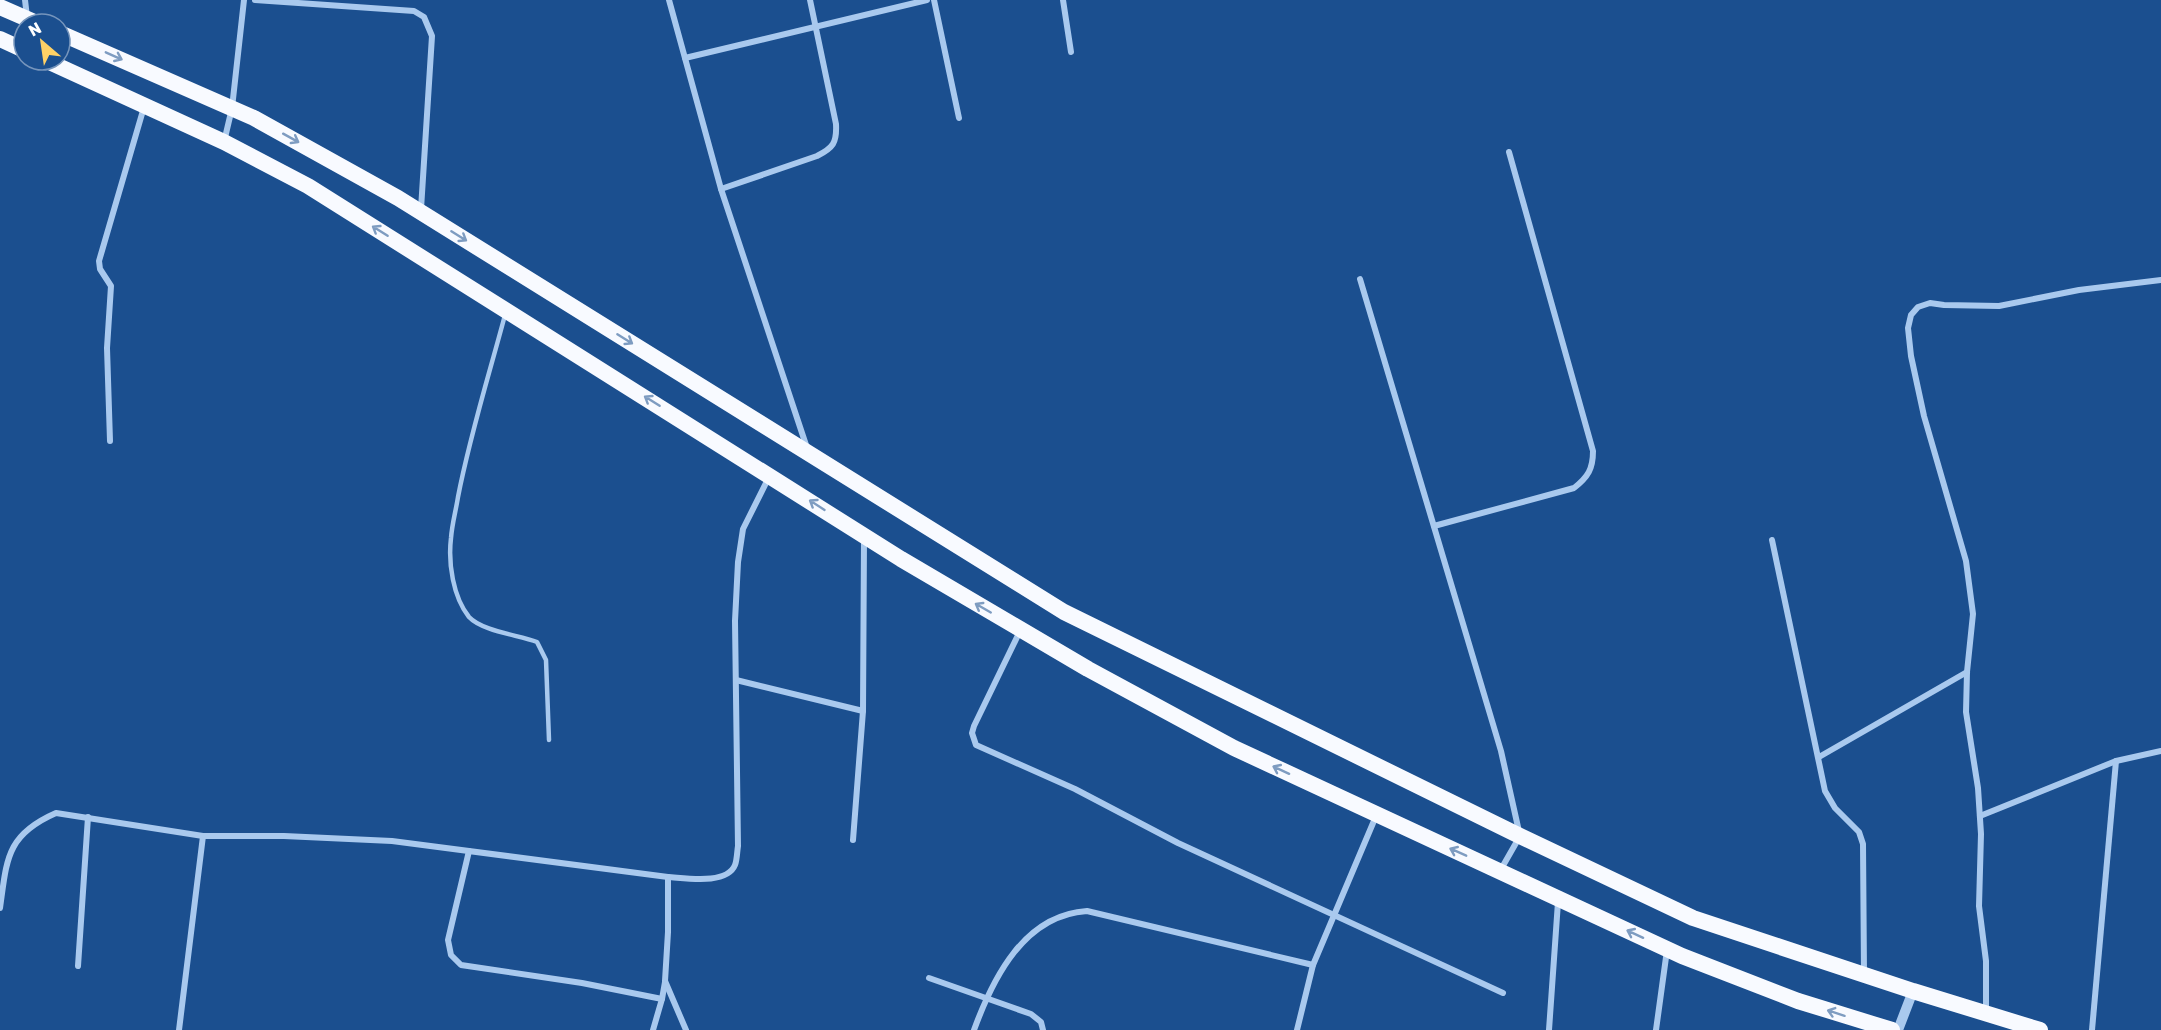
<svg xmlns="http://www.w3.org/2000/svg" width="2161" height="1030" font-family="Rubik,sans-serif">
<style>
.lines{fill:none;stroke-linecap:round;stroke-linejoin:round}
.service{stroke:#a9c9ee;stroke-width:4.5}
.minor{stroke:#a9c9ee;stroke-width:6}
.tertiary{stroke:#a9c9ee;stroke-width:10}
.trunk{stroke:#f8faff;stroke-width:16}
.oneway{stroke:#7e9cc1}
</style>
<rect width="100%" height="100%" fill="#1b4f8f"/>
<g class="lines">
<path class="service" d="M505,315c-16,60 -35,120 -47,182 -2,13 -6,27 -7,41 -3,25 2,59 18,79 13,14 49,18 68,25l9,18 3,80"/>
<g class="minor">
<polyline points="25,0 27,17"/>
<polyline points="255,0 414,11 424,17 432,36 421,209"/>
<polyline points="669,0 721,189 807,448"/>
<polyline points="934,0 959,118"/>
<polyline points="1063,0 1071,52"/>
<polyline points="685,58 927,0"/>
<polyline points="224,142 232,108 244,0"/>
<path d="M721,189l96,-33c16,-8 20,-13 19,-32l-26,-124"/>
<polyline points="1360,279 1501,751 1520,836 1500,871"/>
<polyline points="110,441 107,348 111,286 100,269 99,261 144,107"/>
<path d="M1434,526l140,-38c14,-11 19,-19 19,-37l-84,-299"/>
<polyline points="1772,540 1825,791 1835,808 1859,832 1863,844 1864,974"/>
<polyline points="1020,631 974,726 972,733 976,745 1075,789 1178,843 1503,993"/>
<polyline points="736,680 863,711"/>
<polyline points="1819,757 1967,672"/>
<polyline points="1980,816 2116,761 2161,751"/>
<polyline points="853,840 863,711 864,538"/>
<polyline points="469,851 448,940 451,955 461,965 582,983 662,999"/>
<path d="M0,908c7,-49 6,-73 56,-95l147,23h81l108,5 276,36"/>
<polyline points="78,966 88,817"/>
<polyline points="929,978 1031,1014 1041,1022 1043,1030"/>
<polyline points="1986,1011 1986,961 1979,906 1981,834 1978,788 1966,712 1967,672 1973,614 1966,561 1924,416 1911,356 1908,328 1911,315 1918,307 1930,303 1944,305 1999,306 2079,290 2161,280"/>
<polyline points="179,1030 203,836"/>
<polyline points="653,1030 662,999 665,982"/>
<path d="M686,1030l-21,-49 3,-49v-55c18,1 59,8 67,-12 2,-5 2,-13 3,-19l-3,-225 3,-59 5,-33 25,-50"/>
<path d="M974,1030c19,-52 50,-115 113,-119l226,54"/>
<polyline points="1297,1030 1313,965 1376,816"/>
<polyline points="1549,1030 1558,902"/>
<polyline points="1656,1030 1667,950"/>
<polyline points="2092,1030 2116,761"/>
</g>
<polyline class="tertiary" points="1898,1030 1913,991"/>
<g class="trunk">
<polyline points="0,7 39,24"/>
<polyline points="60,33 254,118 398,198 1064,612 1520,836 1693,918 1913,991 2040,1030"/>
<polyline points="0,39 24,50"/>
<polyline points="45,60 224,142 308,186 901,559 1088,669 1234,748 1682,956 1798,1001 1892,1030"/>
</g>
</g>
<defs><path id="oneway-shaft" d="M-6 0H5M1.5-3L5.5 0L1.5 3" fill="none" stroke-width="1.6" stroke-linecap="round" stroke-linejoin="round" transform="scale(1.5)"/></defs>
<g class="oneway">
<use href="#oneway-shaft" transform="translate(114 56) rotate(24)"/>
<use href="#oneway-shaft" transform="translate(291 138) rotate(29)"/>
<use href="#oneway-shaft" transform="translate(380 231) rotate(-148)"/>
<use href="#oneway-shaft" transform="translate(459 236) rotate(32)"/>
<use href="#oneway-shaft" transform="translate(625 339) rotate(32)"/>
<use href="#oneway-shaft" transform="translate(652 401) rotate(-148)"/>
<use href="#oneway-shaft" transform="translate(817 505) rotate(-147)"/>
<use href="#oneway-shaft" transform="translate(983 608) rotate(-150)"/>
<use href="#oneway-shaft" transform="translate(1281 770) rotate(-155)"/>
<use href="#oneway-shaft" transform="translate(1458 852) rotate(-156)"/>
<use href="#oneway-shaft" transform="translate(1635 934) rotate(-155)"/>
<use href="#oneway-shaft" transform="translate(1836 1013) rotate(-162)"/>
</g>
<g transform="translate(42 42) rotate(331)"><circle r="28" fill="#1b4f8f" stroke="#7695bc" stroke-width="1.5"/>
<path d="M0-4.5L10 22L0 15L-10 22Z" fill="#ffd166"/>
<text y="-9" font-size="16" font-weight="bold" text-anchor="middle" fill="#ffffff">N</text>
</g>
</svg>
